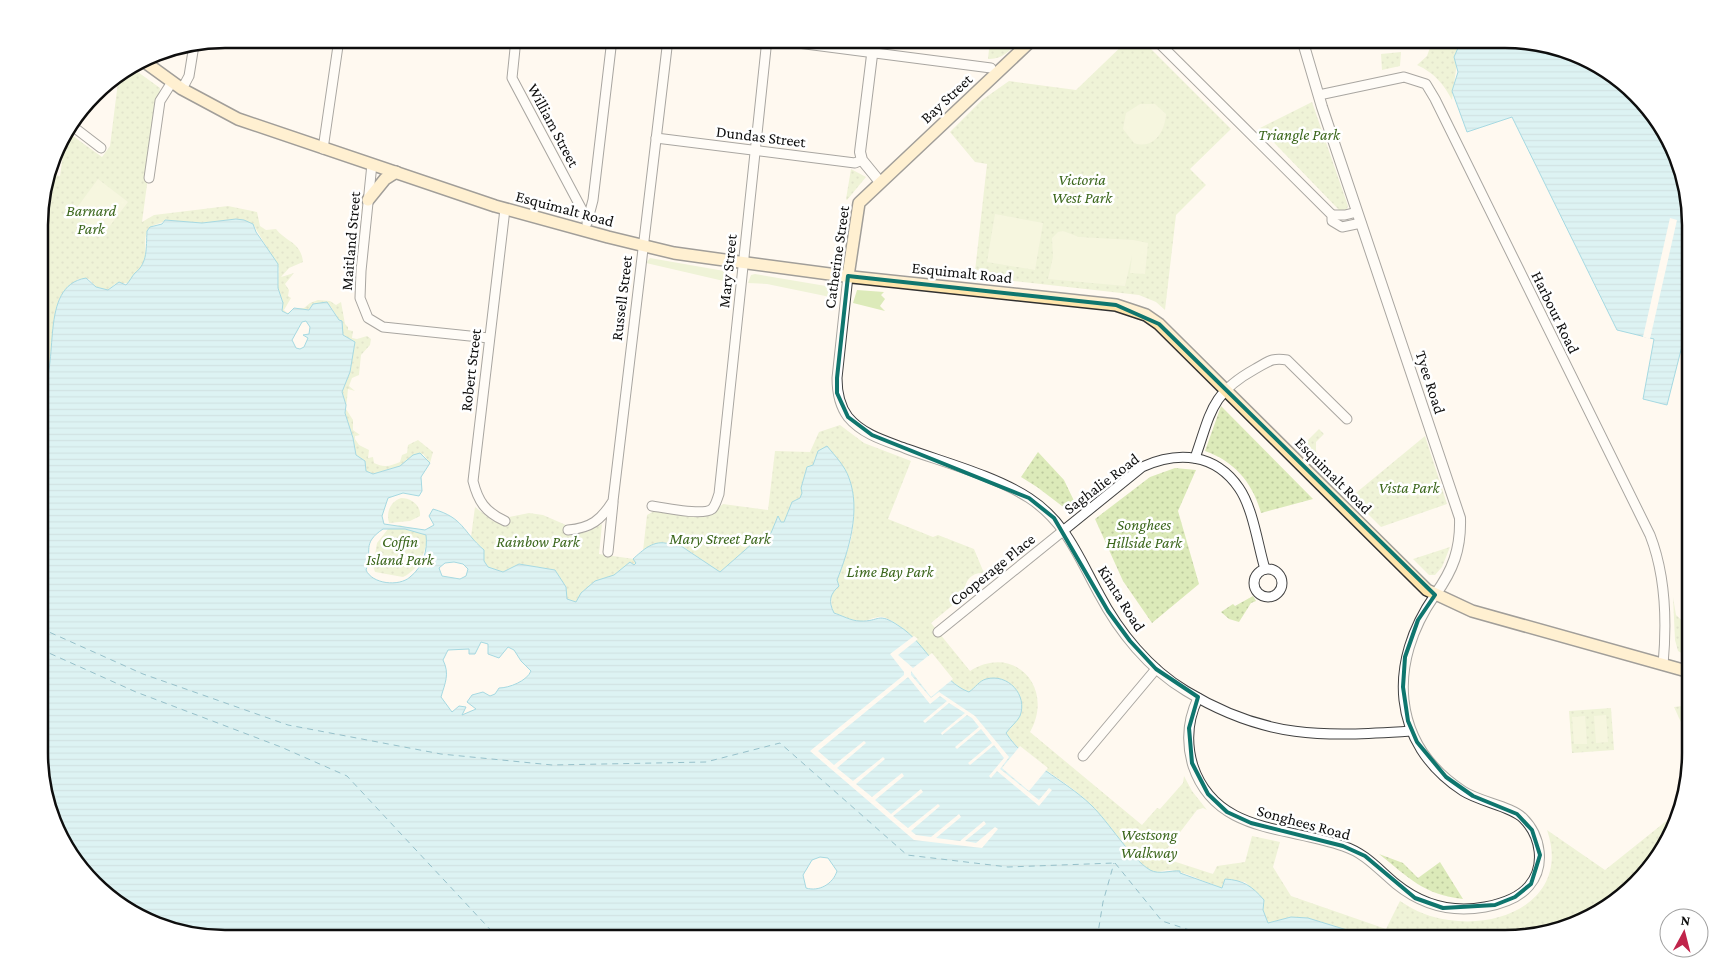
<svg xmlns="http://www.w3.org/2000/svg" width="1729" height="978" font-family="'Crimson Pro',serif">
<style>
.grass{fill:#dceab9}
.park{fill:url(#park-dots)}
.pitch{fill:#ebf1cb}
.water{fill:url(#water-rules);stroke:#3ab1cf;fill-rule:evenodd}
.pier{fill:#fff9f0}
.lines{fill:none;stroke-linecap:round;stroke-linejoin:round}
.ferry{stroke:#167b9b;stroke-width:1;stroke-dasharray:6 5;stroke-linecap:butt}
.minor-casing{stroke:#414141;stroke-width:11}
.tertiary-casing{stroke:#414141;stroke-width:12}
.secondary-casing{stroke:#303030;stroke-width:14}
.minor{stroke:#fff;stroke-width:9}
.tertiary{stroke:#fff;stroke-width:10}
.secondary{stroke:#ffe5ab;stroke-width:11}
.marked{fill:none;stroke:#0f766e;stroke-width:4;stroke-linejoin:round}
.labels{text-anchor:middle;stroke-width:5;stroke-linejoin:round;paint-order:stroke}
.street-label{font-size:16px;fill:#0e0e0e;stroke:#fff}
.park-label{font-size:16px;font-style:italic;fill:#3c671d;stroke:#fff}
.rim{fill:none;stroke:#0e0e0e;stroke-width:2.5}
</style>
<defs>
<pattern id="park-dots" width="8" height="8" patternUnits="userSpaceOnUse" patternTransform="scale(1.25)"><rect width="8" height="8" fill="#dceab9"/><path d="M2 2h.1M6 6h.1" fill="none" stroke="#bcc89e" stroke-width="1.8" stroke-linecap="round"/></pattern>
<pattern id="water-rules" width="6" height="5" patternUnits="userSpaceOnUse" patternTransform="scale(1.25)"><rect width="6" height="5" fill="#b4ebf7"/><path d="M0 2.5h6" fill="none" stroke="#9ac8d3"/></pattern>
</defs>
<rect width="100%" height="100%" fill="#fff9f0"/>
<g class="grass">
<polygon points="650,258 730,272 728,282 646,263"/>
<polygon points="755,274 832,287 835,298 767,284 748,283 751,275"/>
<polygon points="857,290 884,292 881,295 885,299 880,306 885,311 853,303"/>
</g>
<g class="park">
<path d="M990,39h31c-10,10 -18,21 -33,20z"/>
<polygon points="1129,39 1141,39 1231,129 1190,169 1206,185 1176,215 1165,310 1156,302 1139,295 987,278 987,282 974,280 987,164 975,162 950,132 982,100 1009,81 1076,90"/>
<path d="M1433,39h27l-8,61c-9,-17 -18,-27 -35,-35l10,-9z"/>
<polygon points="1401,52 1400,66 1382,70 1381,54"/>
<path d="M131,67l29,21 -18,134 12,-7 74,-9 29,6 3,14 6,4 10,-1c10,13 25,13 27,33l-14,6 -8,9 13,-4 -9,11 4,6 -1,6 3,2 -7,12 3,3 6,-2 -5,3 -6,-3 1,-8 -5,-15 1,-20 -26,-44 -17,-5 -34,4 -37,-3c-5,5 -12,3 -17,10 -6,9 0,25 -4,36 -1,1 -13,14 -15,17l-14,1 -7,6 -12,-3 -7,-8h-11c-7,11 -20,24 -23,37 -5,23 -2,61 -15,78v-194l8,-26 12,2 6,-45 36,26 8,-11 9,-72z"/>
<polygon points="1312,102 1348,206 1346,211 1340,211 1260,128"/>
<polygon points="851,169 866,177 847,200 846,199"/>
<path d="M318,300l12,1 6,4 5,-3 4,22 3,3v3l5,1 -1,7 5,1 10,-3 4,3 -1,6 -9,10 -2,20 -7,3 -3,8 6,5 -7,-2 -2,20 7,11v10l7,5 -5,1v3l4,6 10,5 -1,8 5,-1 1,6c10,5 17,3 26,-1l2,-7 5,-2 1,-8 10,-5 15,12 -3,11 -7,-9 -23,12 -27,8 -7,-3 -1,-10 -9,-6 -3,-17 -8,-25 1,-8 -4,-13 8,-20 5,-30 -12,-7 -1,-14 -3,-1 -8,-13 -22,3 -15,-2h10l6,-5z"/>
<path d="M1221,406l92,93 -52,14c-8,-30 -27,-52 -56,-62z"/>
<path d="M840,425l24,18 47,18 -23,58 45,18 5,-2 36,14 10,24c-13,-1 -21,9 -19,22l-34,28 39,48c45,-28 85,17 60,61l112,93 15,-17 3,1 23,-26 1,-7 8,15 15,19 -4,-2 -6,2 -29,38 5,13 40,13 4,-8 28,-4 7,-26 28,6 -7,25 18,29 95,33 14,-28c15,10 31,17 49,19 57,9 121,-24 98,-90l58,40 70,-56c-3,10 -5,24 -10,34 -14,23 -39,44 -60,61l-3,-2 -9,9 -76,23h-51l-8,-4 -20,4h-62l-68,-21 -17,-1 -23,6 -5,-13 1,-10 -19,-18 -20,-3 -3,9c-15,-5 -36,-16 -51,-18 -8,-1 -14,5 -22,0 -21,-15 -38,-44 -56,-63 -26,-28 -65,-42 -87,-74l9,-12 -36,-37 -10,8c-30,-11 -48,-59 -83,-74 -9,-4 -17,4 -26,3 -9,0 -19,-6 -26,-8 -10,-20 11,-50 16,-70 6,-20 4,-46 -1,-66l-34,-20 -2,8 -6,2 -6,21 2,5 -3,5 -8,4 -8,20h-3l-3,-5 -7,16 -18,10 -33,29c-16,-9 -32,-26 -50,-28 -8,-1 -20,5 -27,7l4,-36 9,-5 61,-1 6,-5 45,6 7,-59 35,1 9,-20z"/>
<polygon points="1319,429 1324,434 1316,442 1316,452 1329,466 1325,471 1301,447"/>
<polygon points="1425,436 1447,504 1381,527 1351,497"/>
<polygon points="1038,452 1064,480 1076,505 1068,508 1062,506 1037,487 1021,477"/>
<polygon points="1175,468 1196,470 1178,511 1199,584 1152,623 1123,581 1095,519 1150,477"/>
<path d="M401,498c10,0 20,7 19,18l-10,5 -21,2c-3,-11 1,-21 12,-25z"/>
<polygon points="475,507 493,521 507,525 509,517 529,513 543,515 566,525 565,534 587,532 602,524 599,554 634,559 636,563 633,565 630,562 614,575 595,581 581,593 576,602 567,599 566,587 555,570 519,564 503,572 488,567 484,561 484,550 471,537"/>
<path d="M400,525l28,11c-3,16 -8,33 -25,41l-28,-5 -2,-6 4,-23 11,-14z"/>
<polygon points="1450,547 1442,567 1435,575 1429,575 1413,559"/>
<polygon points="1253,596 1256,601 1251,603 1239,622 1229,619 1221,612 1233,604 1235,606"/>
<polygon points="1673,597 1676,615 1690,628 1690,658 1678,651 1675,640"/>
<polygon points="1690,705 1690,750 1686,750 1685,731 1674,707"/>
<polygon points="1611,708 1614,750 1572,753 1569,711"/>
<path d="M1379,854l24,9 15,15 22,-16 23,37c-39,-4 -55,-22 -84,-45z"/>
</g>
<g class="pitch">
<path d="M1140,104h15l11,10c-1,17 -12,36 -32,29l-11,-14 3,-16z"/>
<polygon points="98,179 128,202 103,235 73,213"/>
<polygon points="995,214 1043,223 1035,270 987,262"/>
<polygon points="1063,231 1079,237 1133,240 1148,243 1145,274 1130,273 1132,255 1125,286 1048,279 1053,257 1052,238 1058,232"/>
<polygon points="1606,715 1608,742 1596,743 1594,716"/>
<polygon points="1585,716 1587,744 1574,744 1572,717"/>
</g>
<g class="water">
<polygon points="1465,39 1505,39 1597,63 1659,121 1690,212 1690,337 1682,346 1667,405 1643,399 1654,339 1617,330 1512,117 1467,132 1452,91 1458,72 1454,57 1458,48 1464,45"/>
<path d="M236,219l8,1 9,4 3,8 22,32v24l5,15 -1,8 6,3 6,-6 15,2 4,-6 14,-2 12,18 3,1 1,14 12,7 -5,30 -8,20 4,13 -1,8 8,25 3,17 9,6 1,10 7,3 27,-8 13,-11 7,-2 10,10 -9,14 1,14 -3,5 -16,-3 -15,5 -6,18 2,8 41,6 9,-5 -5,-9 4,-7c31,9 29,22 51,41v11l4,6 15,5 16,-8 36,6 11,17 1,12 9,3 5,-9 14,-12 19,-6 16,-13 4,3 2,-2 -3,-4c10,-9 21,-20 36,-15 5,2 6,3 12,2l39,26 33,-29 18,-10 7,-17 3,6h3l8,-20 8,-4 2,-5 -1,-5 6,-21 6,-2 5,-14 9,-5c8,10 18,20 22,32 12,32 0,72 -12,102l2,6c-9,8 -11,15 -5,27 7,2 17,8 26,8 20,1 17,-10 39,5 26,16 42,56 70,66 7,-5 10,-11 17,-13 22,-6 42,16 34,37 -3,6 -9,10 -14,17 20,31 58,46 85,72 18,17 39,53 59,65 9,5 21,0 30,1v2l42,15 3,-9c18,1 27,7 39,21l-1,10 5,13 23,-6 17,1 68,21h-1152l-92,-24 -62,-58 -30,-79v-384c22,-28 -3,-108 46,-116l10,9 12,3 11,-8 7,3c4,-4 6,-9 9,-12 13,-10 11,-25 12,-42l3,-4 12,-3 3,-4 37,3zM306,321l4,6 -1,7 -6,1 5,3 -4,9 -4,2 -4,-1 -4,-8 10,-18zM383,529h22l21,6c2,15 -3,32 -16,42 -11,10 -38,7 -44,-7 7,-20 -5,-26 17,-41zM454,562l9,2 5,5 -2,7 -6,3 -18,-3 -3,-8 6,-5zM481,642l7,2v10l11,4 9,-11 6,3 7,11 10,10c-4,10 -22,17 -32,17l-4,6 -5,2 -7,-4 -11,3 -5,7 9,7 -14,6 4,-8 -7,-1 -7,6 -11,-15c4,-14 9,-23 2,-37l5,-10 21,-1v5h6zM820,857l8,1 9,13c-4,13 -18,21 -31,17l-3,-13 9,-15z"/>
</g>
<g class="pier">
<polygon points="1670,218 1677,220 1650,339 1643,337"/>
<polygon points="914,636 918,639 898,655 913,668 932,653 953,679 931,697 911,671 911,675 931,698 939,692 975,716 1009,757 1000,769 1039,800 1049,788 1052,790 1039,806 997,771 991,778 989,776 1004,758 994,745 970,765 968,763 992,743 981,729 957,749 955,747 979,727 972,718 967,715 942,735 941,733 965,713 949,703 925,723 923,721 947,701 940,696 930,704 908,677 818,751 834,765 864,741 866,743 837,768 853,781 883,757 885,759 856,784 872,797 902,773 904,776 875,800 891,814 921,789 923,792 893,816 908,828 938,804 940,806 911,831 916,835 931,837 959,814 961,817 936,838 960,841 984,821 986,824 965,841 976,843 995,827 998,829 982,848 914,840 810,751 904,675 904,672 890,654"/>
<polygon points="1020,746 1048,768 1029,791 1002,768"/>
</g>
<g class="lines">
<g class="ferry">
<polyline points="40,628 143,674 288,725 441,754 552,765 706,762 780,743 907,855 1008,867 1114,863"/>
<polyline points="40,649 136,692 281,747 347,776 499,939"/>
<polyline points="1115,863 1162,921 1217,939"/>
<polyline points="446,939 559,931 662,939"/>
<polyline points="1097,939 1103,902 1114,863"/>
</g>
<g class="minor-casing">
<g id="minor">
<polyline points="516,39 512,78 588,221"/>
<polyline points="767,39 991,68"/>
<polyline points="1155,39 1332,215 1332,221 1342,227 1361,223"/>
<polyline points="182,89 189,76 194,45"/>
<path d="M1319,95l85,-18 22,7 9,15 215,436c16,41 17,87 13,130"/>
<polyline points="71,125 101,148"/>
<polyline points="656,138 855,163 862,160"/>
<polyline points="323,149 339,39"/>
<polyline points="372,164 361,271 360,298 368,318 383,327 489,338"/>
<polyline points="149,178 160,101 172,82"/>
<polyline points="1332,215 1345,215 1357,212"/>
<polyline points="587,223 593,200 612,39"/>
<path d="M848,276l-11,102c0,14 2,27 11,39 15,18 38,24 59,32 39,14 88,27 122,49 37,24 50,60 70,96 20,38 50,75 87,97 79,48 137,46 225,40"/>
<path d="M1195,458c16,-45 15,-64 60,-89 13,-7 17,-12 32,-9l60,59"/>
<path d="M652,506c13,2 51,10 60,3 4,-4 5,-10 7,-15l48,-455"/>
<path d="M505,521c-20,-9 -27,-20 -32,-40l32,-272"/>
<path d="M568,530c23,-2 33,-10 45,-29l55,-462"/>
<polyline points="608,552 613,503"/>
<circle cx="1268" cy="583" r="14"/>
<path d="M938,632l204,-165c36,-16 73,-14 97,21 14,20 19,58 26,81"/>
<path d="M1198,698c-10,21 -12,45 -5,68 23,68 94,60 150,80 22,7 35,23 53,38 26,21 56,29 89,23 16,-3 33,-8 44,-21 17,-20 12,-50 -6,-68 -12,-12 -43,-16 -60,-27 -73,-48 -75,-129 -28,-196"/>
<polyline points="1083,756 1156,669"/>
</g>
</g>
<g class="tertiary-casing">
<g id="tertiary">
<polyline points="874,39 860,152 862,160 880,182"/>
<path d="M1302,39l20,68 138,411c1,31 -7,52 -25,77"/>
</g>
</g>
<g class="secondary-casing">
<g id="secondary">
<polyline points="142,60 182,89 238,119 495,206 608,237 674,253 717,259 852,277 1116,305 1146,315 1159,324 1427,590 1472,611 1690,672"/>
<polyline points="368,200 385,179 396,172"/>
<polyline points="848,276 859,203 1033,39"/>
</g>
</g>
<use href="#minor" class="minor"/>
<use href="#tertiary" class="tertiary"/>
<use href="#secondary" class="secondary"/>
</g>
<path d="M0 0H1729V978H0ZM848,276l268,29 43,19 276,271 -17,25 -13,37 -2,30 5,34 9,21 29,35 27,19 44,18 15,16 8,25 -9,29 -16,13 -20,8 -52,3 -28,-10 -50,-42 -22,-10 -92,-23 -24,-11 -19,-18 -16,-31 -3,-35 9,-31 -42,-28 -26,-28 -22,-30 -54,-93 -25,-20 -157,-63 -24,-18 -11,-24v-15z" fill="#fff9f0" fill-opacity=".55" fill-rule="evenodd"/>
<path class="marked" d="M848,276l268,29 43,19 276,271 -17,25 -13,37 -2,30 5,34 9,21 29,35 27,19 44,18 15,16 8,25 -9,29 -16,13 -20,8 -52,3 -28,-10 -50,-42 -22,-10 -92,-23 -24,-11 -19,-18 -16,-31 -3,-35 9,-31 -42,-28 -26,-28 -22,-30 -54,-93 -25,-20 -157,-63 -24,-18 -11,-24v-15z"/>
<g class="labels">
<g class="street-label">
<text transform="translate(946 98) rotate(-43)" y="6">Bay Street</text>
<text transform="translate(554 125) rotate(62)" y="6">William Street</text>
<text transform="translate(761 136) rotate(7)" y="6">Dundas Street</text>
<text transform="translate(565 208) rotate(15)" y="6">Esquimalt Road</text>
<text transform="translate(350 241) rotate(-85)" y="6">Maitland Street</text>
<text transform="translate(836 257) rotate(-82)" y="6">Catherine Street</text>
<text transform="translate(727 271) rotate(-84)" y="6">Mary Street</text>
<text transform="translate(962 272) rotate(6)" y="6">Esquimalt Road</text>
<text transform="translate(621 298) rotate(-83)" y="6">Russell Street</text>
<text transform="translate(1556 312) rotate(64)" y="6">Harbour Road</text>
<text transform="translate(470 370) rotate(-83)" y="6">Robert Street</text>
<text transform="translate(1431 382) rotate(72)" y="6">Tyee Road</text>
<text transform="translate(1334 475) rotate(45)" y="6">Esquimalt Road</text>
<text transform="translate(1101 483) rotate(-37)" y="6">Saghalie Road</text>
<text transform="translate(992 569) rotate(-39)" y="6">Cooperage Place</text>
<text transform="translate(1122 598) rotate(58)" y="6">Kimta Road</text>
<text transform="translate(1304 822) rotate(15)" y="6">Songhees Road</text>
</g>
<g class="park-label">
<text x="1299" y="140">Triangle Park</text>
<text x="1082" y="185">Victoria<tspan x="1082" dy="18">West Park</tspan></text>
<text x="91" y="216">Barnard<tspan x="91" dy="18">Park</tspan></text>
<text x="1409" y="493">Vista Park</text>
<text x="1144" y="530">Songhees<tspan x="1144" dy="18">Hillside Park</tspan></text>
<text x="720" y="544">Mary Street Park</text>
<text x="400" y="547">Coffin<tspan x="400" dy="18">Island Park</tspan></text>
<text x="538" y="547">Rainbow Park</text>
<text x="890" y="577">Lime Bay Park</text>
<text x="1149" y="840">Westsong<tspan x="1149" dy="18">Walkway</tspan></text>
</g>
</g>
<path d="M0 0H1729V978H0ZM225 48H1505A177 177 0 0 1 1682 225V753A177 177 0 0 1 1505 930H225A177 177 0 0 1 48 753V225A177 177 0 0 1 225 48Z" fill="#fff" fill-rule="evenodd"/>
<path class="rim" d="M225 48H1505A177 177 0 0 1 1682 225V753A177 177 0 0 1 1505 930H225A177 177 0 0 1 48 753V225A177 177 0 0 1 225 48Z"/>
<g transform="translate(1684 933) rotate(7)"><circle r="24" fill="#ffffff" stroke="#9f9f9f"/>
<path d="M0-4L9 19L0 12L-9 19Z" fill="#c0244b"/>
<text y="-8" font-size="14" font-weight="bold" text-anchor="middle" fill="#0e0e0e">N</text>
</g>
</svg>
